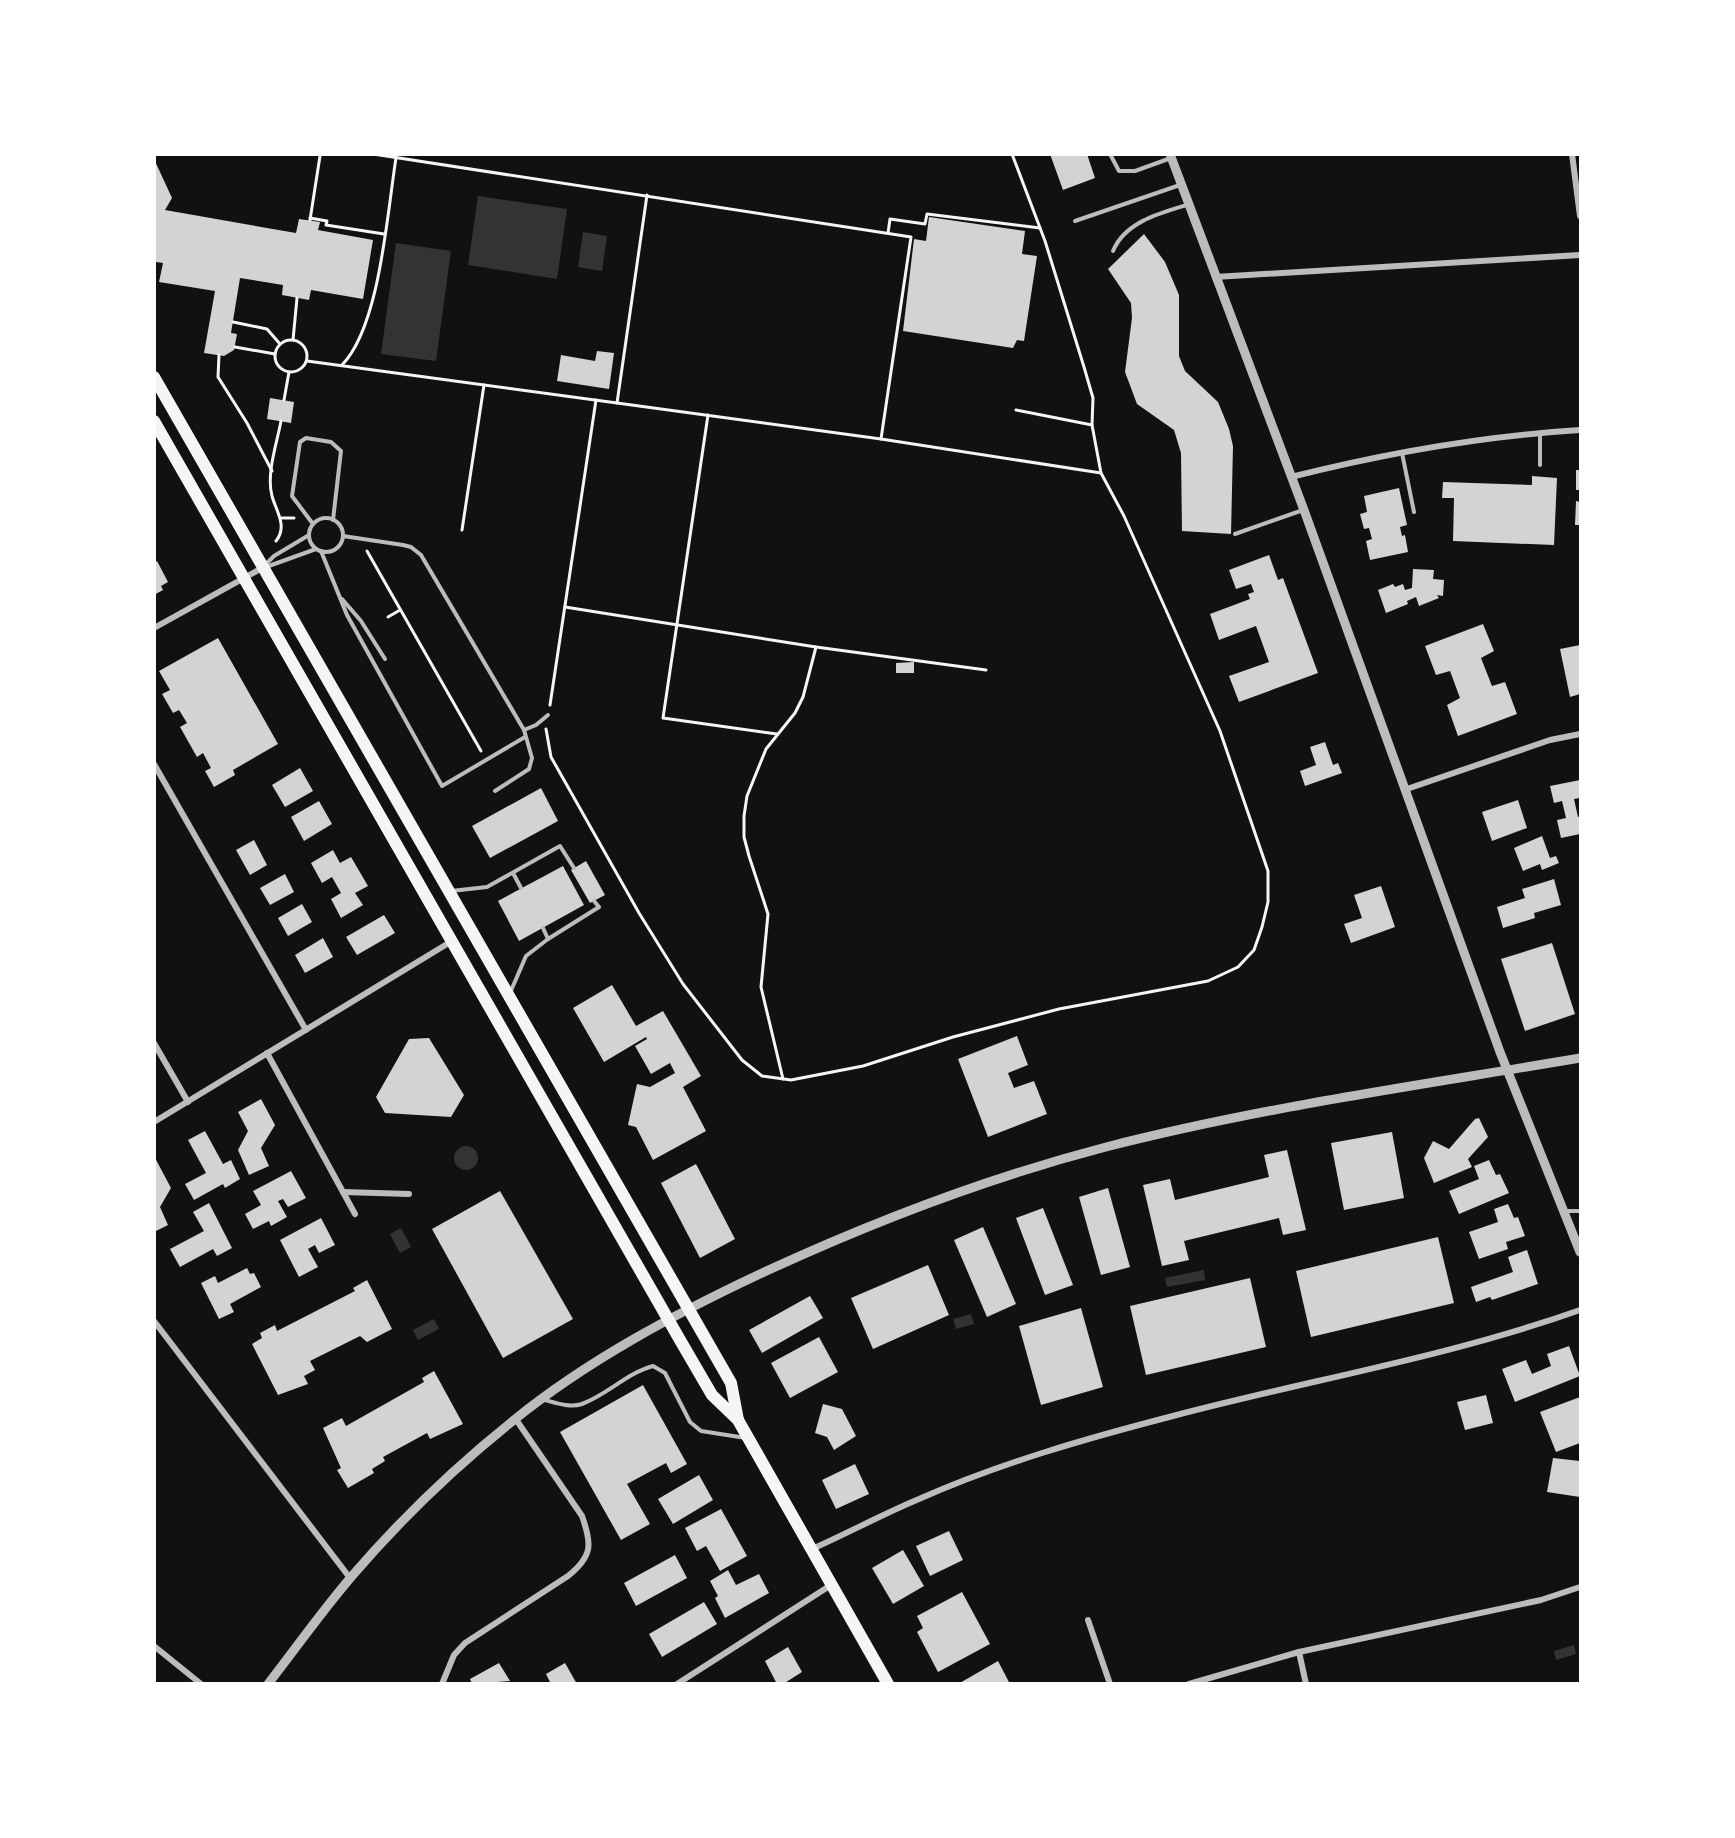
<svg xmlns="http://www.w3.org/2000/svg" width="1735" height="1838" font-family="Lora,serif">
<style>
.water{fill:#333}
.building{fill:#d3d3d3}
.lines{fill:none;stroke-linecap:round;stroke-linejoin:round}
.path{stroke:#f5f5f5;stroke-width:3}
.service{stroke:#bcbcbc;stroke-width:4}
.minor{stroke:#bcbcbc;stroke-width:6}
.tertiary{stroke:#bcbcbc;stroke-width:9}
.primary{stroke:#f5f5f5;stroke-width:12}
</style>
<rect width="100%" height="100%" fill="#111"/>
<g class="water">
<polygon points="478,196 567,209 557,279 468,265"/>
<polygon points="583,232 607,236 602,271 578,267"/>
<polygon points="396,243 451,251 436,361 381,354"/>
<circle cx="466" cy="1158" r="12"/>
<polygon points="401,1228 411,1247 400,1253 390,1234"/>
<polygon points="1204,1270 1205,1280 1167,1287 1165,1278"/>
<polygon points="971,1314 974,1324 956,1329 953,1319"/>
<polygon points="434,1319 439,1329 418,1340 413,1330"/>
<polygon points="1574,1645 1576,1654 1556,1660 1554,1651"/>
</g>
<g class="building">
<polygon points="1050,154 1087,154 1095,178 1063,190"/>
<polygon points="154,159 172,198 165,210 296,233 299,219 320,222 318,230 373,240 363,299 311,290 309,300 282,295 283,285 240,278 231,333 237,334 234,350 224,356 204,353 215,291 159,282 163,263 156,262 154,258"/>
<polygon points="929,217 1025,231 1022,254 1037,256 1024,341 1017,340 1013,348 903,331 914,239 926,241"/>
<polygon points="1144,234 1165,262 1179,295 1179,356 1185,371 1218,402 1229,429 1233,446 1231,534 1182,531 1181,453 1174,430 1137,404 1125,372 1132,318 1131,303 1108,269"/>
<polygon points="597,351 614,353 609,389 557,381 561,355 595,361"/>
<polygon points="270,398 294,402 291,423 267,419"/>
<rect x="1576" y="470" width="4" height="20"/>
<polygon points="1532,476 1557,478 1554,545 1453,541 1454,498 1442,498 1443,482 1532,485"/>
<polygon points="1399,488 1407,525 1400,527 1402,536 1405,535 1408,552 1370,560 1366,541 1372,539 1369,528 1364,529 1360,514 1367,512 1364,496"/>
<polygon points="1576,501 1580,502 1580,525 1575,525"/>
<polygon points="1269,555 1278,580 1283,578 1318,673 1239,702 1229,676 1269,662 1256,626 1219,640 1210,614 1250,599 1248,594 1254,592 1251,584 1236,589 1229,570"/>
<polygon points="157,561 168,582 161,586 163,590 154,595 154,563"/>
<polygon points="1413,569 1434,570 1433,579 1444,580 1443,596 1437,595 1439,598 1419,606 1416,597 1407,601 1408,604 1386,613 1378,590 1393,584 1395,587 1403,584 1405,590 1412,588"/>
<polygon points="1483,624 1494,651 1481,658 1492,686 1505,682 1517,714 1458,736 1447,705 1460,698 1450,671 1436,675 1425,646"/>
<polygon points="218,638 278,744 233,770 235,775 214,787 205,771 211,768 203,753 197,757 180,727 187,723 179,710 173,713 162,694 170,690 159,671"/>
<polygon points="1580,645 1580,694 1570,697 1560,649"/>
<polygon points="914,662 914,673 896,673 896,663"/>
<polygon points="1325,742 1333,765 1338,763 1342,773 1305,786 1300,771 1316,765 1310,747"/>
<polygon points="300,768 313,791 285,807 272,785"/>
<polygon points="1580,780 1580,798 1574,799 1578,817 1580,816 1580,834 1561,838 1557,820 1566,818 1562,801 1554,803 1550,786"/>
<polygon points="541,788 558,821 490,858 472,826"/>
<polygon points="1518,800 1527,828 1492,841 1482,812"/>
<polygon points="319,801 332,824 304,841 291,817"/>
<polygon points="1542,836 1550,858 1556,856 1559,863 1542,870 1540,864 1523,871 1514,848"/>
<polygon points="254,840 267,865 250,875 236,850"/>
<polygon points="333,850 340,863 351,857 368,886 355,893 363,905 341,918 331,899 341,893 332,877 322,883 311,863"/>
<polygon points="586,861 605,895 590,903 571,870"/>
<polygon points="563,866 584,905 519,941 498,901"/>
<polygon points="285,874 294,892 270,905 260,888"/>
<polygon points="1554,879 1561,905 1534,913 1535,918 1503,928 1497,907 1525,898 1522,889"/>
<polygon points="1381,886 1395,927 1351,943 1344,924 1362,918 1354,895"/>
<polygon points="302,904 312,922 288,936 278,918"/>
<polygon points="384,915 395,933 357,955 346,937"/>
<polygon points="323,938 333,957 305,973 295,955"/>
<polygon points="1552,943 1575,1014 1525,1031 1501,959"/>
<polygon points="612,985 636,1026 663,1011 701,1076 683,1087 706,1131 653,1160 636,1127 628,1125 637,1084 650,1087 675,1073 670,1063 651,1074 635,1046 647,1039 646,1037 604,1062 573,1008"/>
<polygon points="1017,1036 1028,1065 1008,1073 1014,1088 1034,1081 1047,1114 988,1137 958,1059"/>
<polygon points="429,1038 464,1095 451,1117 385,1113 376,1097 409,1039"/>
<polygon points="261,1099 275,1125 261,1148 269,1166 249,1175 238,1150 248,1131 238,1112"/>
<polygon points="1479,1118 1488,1137 1468,1159 1472,1167 1434,1183 1424,1158 1433,1141 1449,1149 1475,1119"/>
<polygon points="205,1131 223,1164 231,1160 240,1179 225,1188 223,1184 194,1200 185,1184 206,1173 188,1140"/>
<polygon points="1392,1132 1404,1198 1344,1210 1331,1143"/>
<polygon points="1287,1150 1306,1230 1283,1235 1279,1218 1184,1241 1189,1260 1162,1266 1143,1185 1170,1179 1175,1200 1269,1177 1264,1155"/>
<polygon points="154,1156 171,1188 160,1207 168,1225 154,1232"/>
<polygon points="1489,1160 1496,1175 1500,1174 1509,1193 1459,1214 1449,1191 1479,1179 1474,1166"/>
<polygon points="696,1164 735,1239 700,1258 661,1183"/>
<polygon points="291,1171 306,1198 288,1207 283,1199 278,1201 287,1217 271,1226 269,1221 253,1229 245,1214 261,1205 253,1191"/>
<polygon points="1108,1188 1130,1267 1101,1275 1079,1197"/>
<polygon points="500,1191 573,1319 503,1358 432,1229"/>
<polygon points="209,1203 232,1248 217,1256 213,1249 180,1267 170,1249 204,1231 193,1212"/>
<polygon points="1508,1204 1514,1218 1518,1217 1525,1236 1506,1242 1508,1249 1479,1259 1469,1232 1498,1222 1494,1209"/>
<polygon points="1043,1208 1073,1285 1045,1295 1016,1218"/>
<polygon points="321,1218 335,1245 319,1253 315,1245 308,1249 318,1267 299,1277 280,1240"/>
<polygon points="983,1227 1016,1304 987,1317 954,1240"/>
<polygon points="1438,1237 1454,1303 1311,1337 1296,1271"/>
<polygon points="1527,1250 1538,1284 1492,1300 1490,1297 1476,1302 1471,1287 1513,1272 1508,1257"/>
<polygon points="928,1265 949,1315 873,1349 851,1298"/>
<polygon points="247,1268 250,1274 254,1273 261,1287 230,1304 234,1312 219,1319 201,1283 215,1276 218,1283"/>
<polygon points="1250,1278 1266,1347 1146,1375 1130,1306"/>
<polygon points="367,1280 392,1329 367,1342 360,1336 310,1361 315,1370 304,1376 308,1384 278,1395 252,1344 262,1338 260,1333 275,1325 277,1331 355,1291 353,1288"/>
<polygon points="810,1296 823,1318 762,1353 749,1330"/>
<polygon points="1081,1308 1103,1387 1041,1405 1019,1326"/>
<polygon points="819,1337 838,1372 790,1398 771,1363"/>
<polygon points="1569,1346 1580,1376 1515,1402 1502,1369 1526,1360 1532,1374 1551,1366 1547,1354"/>
<polygon points="434,1371 463,1424 430,1439 427,1433 383,1457 385,1461 372,1469 374,1473 348,1488 337,1470 341,1468 323,1428 342,1418 346,1426 424,1382 422,1378"/>
<polygon points="643,1385 687,1464 671,1473 666,1463 627,1484 650,1524 621,1540 560,1432"/>
<polygon points="1486,1395 1493,1423 1465,1430 1457,1402"/>
<polygon points="1580,1397 1580,1443 1556,1452 1540,1412"/>
<polygon points="823,1404 842,1409 856,1436 834,1450 827,1437 815,1433"/>
<polygon points="1553,1458 1580,1461 1580,1497 1547,1492"/>
<polygon points="855,1464 869,1494 836,1509 822,1480"/>
<polygon points="699,1475 713,1500 673,1524 658,1499"/>
<polygon points="721,1509 747,1556 720,1571 706,1546 697,1551 685,1528"/>
<polygon points="949,1531 963,1560 930,1576 916,1546"/>
<polygon points="903,1550 924,1586 893,1604 872,1568"/>
<polygon points="675,1555 687,1578 636,1606 624,1583"/>
<polygon points="728,1570 736,1585 759,1574 769,1593 725,1618 715,1598 718,1596 710,1581"/>
<polygon points="962,1592 990,1644 938,1672 917,1632 923,1628 917,1616"/>
<polygon points="704,1602 717,1624 662,1657 649,1634"/>
<polygon points="788,1647 802,1672 783,1684 777,1684 765,1661"/>
<polygon points="998,1661 1010,1684 958,1684"/>
<polygon points="499,1663 510,1681 472,1684 470,1679"/>
<polygon points="565,1663 577,1684 551,1684 546,1674"/>
</g>
<g class="lines">
<g class="path">
<polyline points="317,154 328,154"/>
<polyline points="373,154 911,237 881,439"/>
<polyline points="1012,154 1045,241 1084,367 1093,398 1092,425"/>
<polyline points="647,195 617,403 881,439 1101,473"/>
<polyline points="310,218 327,221 326,225 384,234"/>
<polyline points="310,220 320,156"/>
<polyline points="888,233 890,219 925,224 927,214 1040,228"/>
<polyline points="233,322 267,329 280,344"/>
<circle cx="291" cy="356" r="16"/>
<polyline points="293,340 297,298"/>
<polyline points="235,347 275,354"/>
<polyline points="219,355 218,377 247,423 272,471"/>
<polyline points="307,361 617,403"/>
<path d="M342,365c38,-39 45,-151 54,-207"/>
<polyline points="284,400 289,372"/>
<polyline points="708,415 663,718 777,734"/>
<polyline points="281,518 294,518"/>
<polyline points="462,530 484,385"/>
<path d="M276,541c12,-15 0,-30 -4,-45 -6,-22 5,-53 9,-75"/>
<polyline points="367,551 481,751"/>
<polyline points="565,607 816,647 986,670"/>
<polyline points="388,617 400,610"/>
<polyline points="550,705 596,400"/>
<polyline points="546,729 551,757 639,913 683,984 742,1060 762,1076 791,1080 863,1066 953,1037 1059,1009 1208,981 1238,967 1254,950 1262,927 1268,902 1268,871 1220,731 1124,516 1101,473 1092,425 1016,410"/>
<polyline points="783,1079 761,987 768,914 749,856 744,837 744,816 747,796 766,749 795,713 803,697 816,647"/>
</g>
<g class="service">
<polyline points="1110,154 1119,171 1135,171 1171,158"/>
<polyline points="1075,221 1180,185"/>
<path d="M1113,251c12,-29 47,-38 74,-46"/>
<polyline points="1540,433 1540,465"/>
<polyline points="1402,453 1414,512"/>
<circle cx="326" cy="535" r="17"/>
<polyline points="313,524 292,496 300,442 306,438 331,442 341,451 333,520"/>
<polyline points="1235,534 1303,510"/>
<polyline points="343,536 403,545 411,547 421,555 524,730 532,758 529,769 495,791"/>
<polyline points="321,551 347,615 442,786 525,737"/>
<polyline points="265,565 274,556 309,535"/>
<polyline points="266,567 316,549"/>
<polyline points="342,599 361,621 385,659"/>
<polyline points="524,730 536,725 548,715"/>
<polyline points="513,873 521,888"/>
<polyline points="451,891 487,887 560,846 574,868"/>
<polyline points="543,928 548,939"/>
<polyline points="510,993 526,956 548,939 599,907 594,901"/>
<polyline points="1564,1211 1580,1211"/>
<path d="M545,1400c11,3 25,8 37,4 25,-9 45,-31 71,-38l12,7 25,49 11,9 45,7"/>
</g>
<g class="minor">
<polyline points="1572,154 1580,216"/>
<polyline points="1215,277 1580,255"/>
<path d="M1291,477c95,-24 192,-41 289,-47"/>
<polyline points="154,628 262,568"/>
<polyline points="154,764 306,1030"/>
<polyline points="1404,790 1550,740 1580,734"/>
<polyline points="154,1043 188,1102"/>
<polyline points="267,1053 355,1214"/>
<polyline points="154,1122 452,941"/>
<polyline points="343,1192 409,1194"/>
<polyline points="154,1321 350,1578"/>
<path d="M812,1549c36,-16 71,-35 107,-50 81,-36 169,-61 254,-83 136,-36 275,-59 407,-106"/>
<polyline points="1088,1620 1110,1684"/>
<polyline points="154,1646 201,1684"/>
<polyline points="1299,1652 1306,1684"/>
<path d="M442,1684l12,-29 11,-12 103,-67c25,-20 24,-32 14,-60l-67,-98"/>
<polyline points="677,1684 831,1585"/>
<polyline points="1189,1684 1299,1652 1541,1600 1580,1587"/>
</g>
<g class="tertiary">
<polyline points="1170,154 1304,510 1500,1052 1580,1252"/>
<path d="M268,1684c28,-36 54,-73 84,-108 49,-57 103,-109 162,-156 74,-60 161,-106 246,-146 112,-52 227,-96 346,-127 156,-40 316,-62 474,-89"/>
</g>
<g class="primary">
<polyline points="154,377 731,1383 738,1420"/>
<polyline points="154,421 680,1340 712,1395 738,1420 888,1684"/>
</g>
</g>
<rect width="1735" height="1838" fill="none" stroke="#ffffff" stroke-width="312"/>
</svg>
